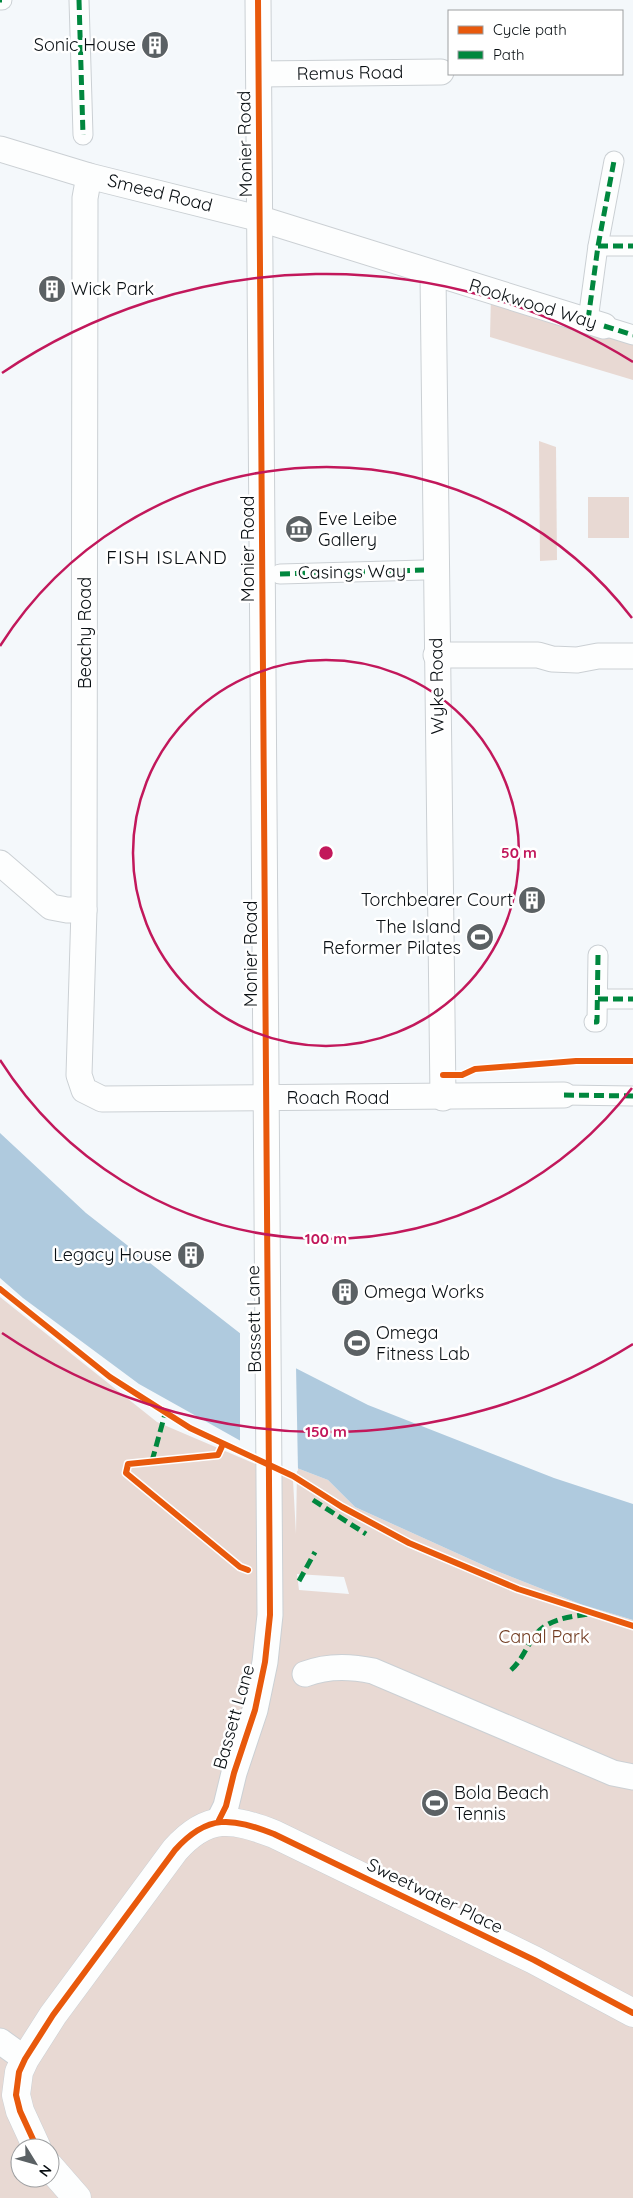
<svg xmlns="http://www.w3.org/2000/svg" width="633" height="2198" font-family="Quicksand,sans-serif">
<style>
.green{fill:#e8d9d3;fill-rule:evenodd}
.water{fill:#afcade}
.pier{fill:#f4f8fb}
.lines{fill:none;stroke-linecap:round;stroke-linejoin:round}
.pedestrian-casing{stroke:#cbd0d4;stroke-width:21}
.minor-casing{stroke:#cbd0d4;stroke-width:27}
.tertiary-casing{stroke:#cbd0d4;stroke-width:29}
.pedestrian{stroke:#fdfefe;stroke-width:19}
.minor{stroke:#fdfefe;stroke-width:25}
.tertiary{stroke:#fdfefe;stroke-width:28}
.quiet{stroke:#00873e;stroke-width:5;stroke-dasharray:10 5;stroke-linecap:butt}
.cycleway-casing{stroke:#fff;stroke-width:9}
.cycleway{stroke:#e8590c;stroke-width:6}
.ring{fill:none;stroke:#c2185b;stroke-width:2.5}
.labels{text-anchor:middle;stroke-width:5;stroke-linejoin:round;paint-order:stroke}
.poi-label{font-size:18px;fill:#090f13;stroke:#fff;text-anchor:start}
.street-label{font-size:18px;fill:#090f13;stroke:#fff}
.park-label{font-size:18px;fill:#723c22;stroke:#fff}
.neighbourhood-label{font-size:19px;letter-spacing:1px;fill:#090f13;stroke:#fff}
.centre{fill:#c2185b;stroke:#fff;stroke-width:2.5}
.ring-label{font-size:15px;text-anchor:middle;font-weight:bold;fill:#c2185b;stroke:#fff;stroke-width:5;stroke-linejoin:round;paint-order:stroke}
</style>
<rect width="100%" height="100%" fill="#f4f8fb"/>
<g class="green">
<polygon points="491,295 633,340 633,380 490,337"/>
<polygon points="539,441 556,447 557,560 540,561"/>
<rect x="588" y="497" width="41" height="41"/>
<path d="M0,1297l157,125 136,58 3,54 1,-66 31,12 27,27 139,63 86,34 53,16v578h-633zM297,1574l47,3 5,17 -50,-4zM20,2148h30v30h-30z"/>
</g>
<polygon class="water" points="0,1133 86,1213 264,1352 368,1405 554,1478 633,1504 633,1620 580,1604 494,1570 355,1507 328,1480 271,1458 139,1384 23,1298 0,1278"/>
<polygon class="pier" points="240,1330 265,1350 296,1366 298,1471 270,1460 240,1443"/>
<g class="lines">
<g class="pedestrian-casing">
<g id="pedestrian">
<polyline points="0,0 2,0"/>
<polyline points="79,0 83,135"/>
<polyline points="598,246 633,246"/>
<polyline points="588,320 598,246 614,161"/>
<polyline points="604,326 633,335"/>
<polyline points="280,574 424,570"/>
<polyline points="598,999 633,999"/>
<polyline points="594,1022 597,1022 598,955"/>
<polyline points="564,1095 633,1096"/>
</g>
</g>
<g class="minor-casing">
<g id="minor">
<polyline points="259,74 441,72"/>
<polyline points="0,149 89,176 261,219 604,326"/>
<polyline points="89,176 85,198 84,910 79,1075 84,1090 102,1099 564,1095"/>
<polyline points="433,275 443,1098"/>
<polyline points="436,655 538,655 552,659 577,660 598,656 633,656"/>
<polyline points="0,863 51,907 67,910 84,910"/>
<path d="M305,1674c23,-9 45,-8 68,-3l240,102 20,4"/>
<polyline points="219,1820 226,1806 234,1773 255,1710 265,1662 270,1615 258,0"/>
<polyline points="0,2041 25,2059"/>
</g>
</g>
<g class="tertiary-casing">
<g id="tertiary">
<path d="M37,2148l-17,-37 -4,-16 3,-23 6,-13 28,-44 122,-165c33,-37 57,-32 99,-16l260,126 99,53"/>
<polyline points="50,2167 77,2198"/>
</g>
</g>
<use href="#pedestrian" class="pedestrian"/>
<use href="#minor" class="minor"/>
<use href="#tertiary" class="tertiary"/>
<g class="quiet">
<polyline points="0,0 2,0"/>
<polyline points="79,0 83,135"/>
<polyline points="598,246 633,246"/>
<polyline points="588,320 598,246 614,161"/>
<polyline points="604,326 633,335"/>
<polyline points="280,574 424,570"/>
<polyline points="598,999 633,999"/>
<polyline points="594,1022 597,1022 598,955"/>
<polyline points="564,1095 633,1096"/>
<polyline points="152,1461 165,1414"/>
<polyline points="313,1500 366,1534"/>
<polyline points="299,1581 315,1552"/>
<path d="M511,1670c10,-9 14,-20 22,-32 13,-19 35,-21 56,-24"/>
</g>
<g class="cycleway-casing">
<g id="cycleway">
<polyline points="443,1075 462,1075 475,1069 576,1061 633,1061"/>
<polyline points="0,1289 110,1377 190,1428 293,1476 342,1507 409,1543 518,1589 633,1626"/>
<polyline points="223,1444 218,1455 128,1464 126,1473 240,1567 248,1570"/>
<polyline points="219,1820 226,1806 234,1773 255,1710 265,1662 270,1615 258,0"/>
<path d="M37,2148l-17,-37 -4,-16 3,-23 6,-13 28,-44 122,-165c33,-37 57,-32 99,-16l260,126 99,53"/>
</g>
</g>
<use href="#cycleway" class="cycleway"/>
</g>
<g class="ring">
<circle cx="326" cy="853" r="193"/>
<path d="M632 1088A386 386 0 0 1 0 1060M0 646A386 386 0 0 1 632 618"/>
<path d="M633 1344A579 579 0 0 1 2 1333M2 373A579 579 0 0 1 633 362"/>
</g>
<defs>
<g id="building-disc" transform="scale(1.4375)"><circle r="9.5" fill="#5b6164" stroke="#fff"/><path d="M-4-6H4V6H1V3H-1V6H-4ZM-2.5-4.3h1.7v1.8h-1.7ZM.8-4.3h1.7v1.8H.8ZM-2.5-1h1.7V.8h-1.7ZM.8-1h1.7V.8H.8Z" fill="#fff"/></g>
<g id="museum-disc" transform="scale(1.4375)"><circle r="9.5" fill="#5b6164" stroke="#fff"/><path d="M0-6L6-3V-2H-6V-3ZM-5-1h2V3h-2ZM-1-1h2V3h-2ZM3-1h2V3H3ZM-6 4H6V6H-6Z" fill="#fff"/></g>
<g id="stadium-disc" transform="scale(1.4375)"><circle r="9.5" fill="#5b6164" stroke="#fff"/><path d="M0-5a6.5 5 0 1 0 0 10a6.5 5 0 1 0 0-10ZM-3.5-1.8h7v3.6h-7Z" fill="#fff"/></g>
</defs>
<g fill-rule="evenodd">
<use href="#building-disc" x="155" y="45"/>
<use href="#building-disc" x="52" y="289"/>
<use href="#museum-disc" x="299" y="529"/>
<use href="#building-disc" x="532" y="900"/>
<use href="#stadium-disc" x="480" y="937"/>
<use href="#building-disc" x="191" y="1255"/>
<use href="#building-disc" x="345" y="1292"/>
<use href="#stadium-disc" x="357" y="1343"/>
<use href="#stadium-disc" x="435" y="1803"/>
</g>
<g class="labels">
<g class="poi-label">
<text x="136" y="51" text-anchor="end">Sonic House</text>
<text x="71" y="295">Wick Park</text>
<text x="318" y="525">Eve Leibe<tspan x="318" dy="21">Gallery</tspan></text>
<text x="513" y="906" text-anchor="end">Torchbearer Court</text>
<text x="461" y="933" text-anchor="end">The Island<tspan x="461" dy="21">Reformer Pilates</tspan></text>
<text x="172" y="1261" text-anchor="end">Legacy House</text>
<text x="364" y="1298">Omega Works</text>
<text x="376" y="1339">Omega<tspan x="376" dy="21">Fitness Lab</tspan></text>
<text x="454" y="1799">Bola Beach<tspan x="454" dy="21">Tennis</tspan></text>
</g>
<g class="street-label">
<text transform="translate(350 73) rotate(-1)" y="6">Remus Road</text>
<text transform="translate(245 144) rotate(-91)" y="6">Monier Road</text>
<text transform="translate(160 193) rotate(14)" y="6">Smeed Road</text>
<text transform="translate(533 304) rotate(17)" y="6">Rookwood Way</text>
<text transform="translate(248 549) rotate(-90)" y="6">Monier Road</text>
<text transform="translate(352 572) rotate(-1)" y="6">Casings Way</text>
<text transform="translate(85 633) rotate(-90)" y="6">Beachy Road</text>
<text transform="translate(437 686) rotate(-91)" y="6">Wyke Road</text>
<text transform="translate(251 954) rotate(-90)" y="6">Monier Road</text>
<text x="338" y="1104">Roach Road</text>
<text transform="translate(254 1319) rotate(-91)" y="6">Bassett Lane</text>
<text transform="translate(234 1717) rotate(-74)" y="6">Bassett Lane</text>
<text transform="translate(435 1896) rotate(26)" y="6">Sweetwater Place</text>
</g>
<g class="park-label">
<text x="544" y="1643">Canal Park</text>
</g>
<g class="neighbourhood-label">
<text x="167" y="564">FISH ISLAND</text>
</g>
</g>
<circle cx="326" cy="853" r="8" class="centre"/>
<g class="ring-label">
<text x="519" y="858">50 m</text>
<text x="326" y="1244">100 m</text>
<text x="326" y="1437">150 m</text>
</g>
<rect x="448" y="10" width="175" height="65" fill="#ffffff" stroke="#9d9fa1"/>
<rect x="458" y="26" width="25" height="8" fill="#e8590c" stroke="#9d9fa1"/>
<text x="493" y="35" font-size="15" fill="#090f13">Cycle path</text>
<rect x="458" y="51" width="25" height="8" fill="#00873e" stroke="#9d9fa1"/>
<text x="493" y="60" font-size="15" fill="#090f13">Path</text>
<g transform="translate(35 2163) rotate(127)"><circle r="24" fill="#ffffff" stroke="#9d9fa1"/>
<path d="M0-4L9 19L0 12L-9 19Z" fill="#5b6164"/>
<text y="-8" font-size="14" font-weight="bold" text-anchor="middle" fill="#090f13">N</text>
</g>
</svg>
